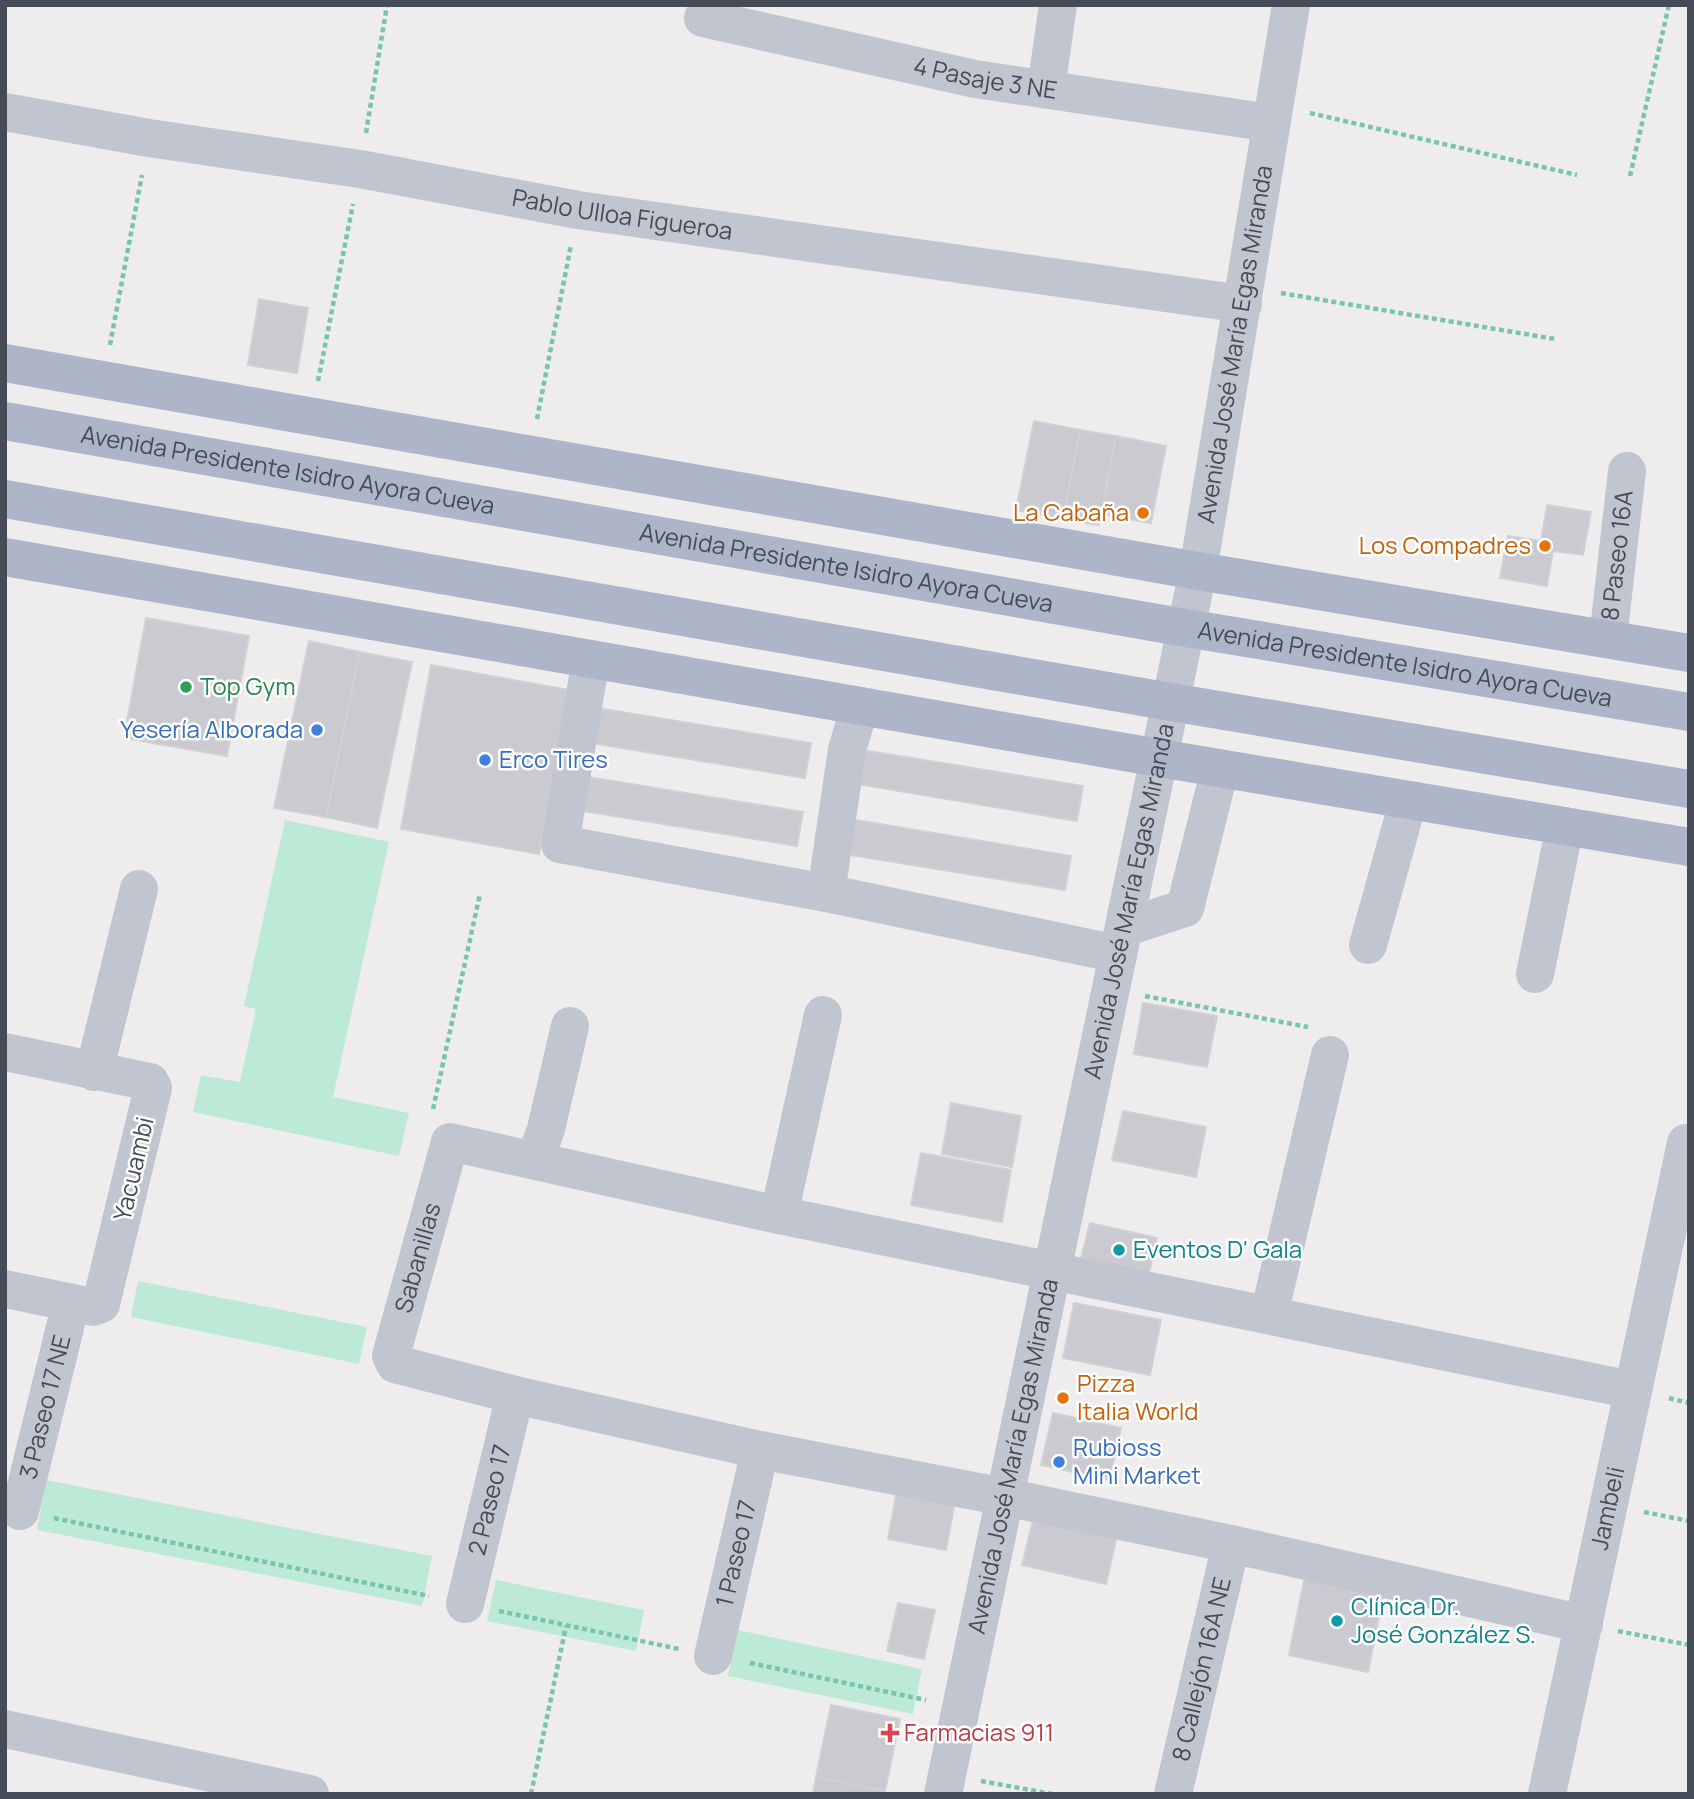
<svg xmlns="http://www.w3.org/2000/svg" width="1694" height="1799" font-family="Manrope,sans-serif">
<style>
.green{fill:#bdead7}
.building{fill:#cacad0;stroke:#d0d1d7;stroke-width:2}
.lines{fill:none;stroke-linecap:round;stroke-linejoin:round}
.path{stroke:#78c4ae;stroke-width:4.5;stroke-dasharray:5 3.5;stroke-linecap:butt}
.minor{stroke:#c0c5d0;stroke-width:38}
.major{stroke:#adb6c9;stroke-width:38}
.food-dot{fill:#e8710a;stroke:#fff;stroke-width:2.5}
.leisure-dot{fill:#2e9e5b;stroke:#fff;stroke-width:2.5}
.shop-dot{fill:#3f7fe0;stroke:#fff;stroke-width:2.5}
.culture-dot{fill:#0f9aa8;stroke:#fff;stroke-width:2.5}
.health-dot{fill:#e0444e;stroke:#fff;stroke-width:2.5}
.labels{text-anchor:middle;stroke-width:5;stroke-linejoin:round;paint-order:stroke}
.street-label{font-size:24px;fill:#464c57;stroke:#fff}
.food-label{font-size:24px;fill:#c56008;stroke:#fff;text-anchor:end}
.leisure-label{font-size:24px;fill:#27864d;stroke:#fff;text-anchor:start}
.shop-label{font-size:24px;fill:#366cbe;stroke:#fff;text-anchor:start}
.culture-label{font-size:24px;fill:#0d838f;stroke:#fff;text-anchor:start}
.health-label{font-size:24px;fill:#be3a42;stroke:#fff;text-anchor:start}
</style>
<rect width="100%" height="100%" fill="#eeecec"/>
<g class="green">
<polygon points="285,820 389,842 333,1097 409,1113 399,1156 193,1112 201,1075 240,1082 256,1009 244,1006"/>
<polygon points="138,1281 367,1327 359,1364 131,1317"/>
<polygon points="46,1480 432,1556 422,1606 37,1530"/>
<polygon points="496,1580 644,1610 636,1651 487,1621"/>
<polygon points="738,1630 922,1669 913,1714 728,1676"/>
</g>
<g class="building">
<polygon points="259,299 308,308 297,373 248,365"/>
<polygon points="1034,421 1080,430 1063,519 1016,510"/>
<polygon points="1080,430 1116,436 1099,525 1063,519"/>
<polygon points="1116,436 1166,446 1151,523 1102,514"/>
<polygon points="1547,505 1591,512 1583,555 1553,551 1547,586 1500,578 1508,536 1541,541"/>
<polygon points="146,618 249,636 227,756 124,738"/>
<polygon points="309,641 360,652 326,817 274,808"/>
<polygon points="360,652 412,662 377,828 326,817"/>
<polygon points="431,665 569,690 539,854 401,829"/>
<polygon points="591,707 811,743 805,778 585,742"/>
<polygon points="863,750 1083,786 1077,821 857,784"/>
<polygon points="582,776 803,812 797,846 577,810"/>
<polygon points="850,819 1071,856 1065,890 844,854"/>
<polygon points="1143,1003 1217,1016 1207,1067 1134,1054"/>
<polygon points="951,1103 1021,1116 1012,1167 942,1154"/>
<polygon points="1123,1111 1206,1127 1196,1177 1112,1160"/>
<polygon points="921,1153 1011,1170 1002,1222 911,1205"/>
<polygon points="1090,1223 1157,1238 1148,1278 1080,1263"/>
<polygon points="1074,1303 1161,1320 1150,1375 1063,1358"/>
<polygon points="1053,1413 1121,1428 1109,1480 1041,1465"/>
<polygon points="898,1485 956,1496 946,1550 888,1539"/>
<polygon points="1035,1512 1118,1531 1106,1584 1022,1565"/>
<polygon points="1306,1571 1385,1587 1368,1672 1289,1655"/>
<polygon points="898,1603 935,1610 924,1659 887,1651"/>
<polygon points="831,1705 900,1719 885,1791 816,1777"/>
<polygon points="816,1777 885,1791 884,1794 813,1794"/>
</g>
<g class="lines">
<g class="path">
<polyline points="1310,113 1577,175"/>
<polyline points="366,133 387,5"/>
<polyline points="1630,176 1669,5"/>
<polyline points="1281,293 1555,339"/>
<polyline points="110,345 142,175"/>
<polyline points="318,381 353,204"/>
<polyline points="537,419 571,245"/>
<polyline points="1145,996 1308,1027"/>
<polyline points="433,1109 480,894"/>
<polyline points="1669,1398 1689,1403"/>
<polyline points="1644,1512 1689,1521"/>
<polyline points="54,1518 429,1596"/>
<polyline points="499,1611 679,1649"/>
<polyline points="1618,1631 1689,1645"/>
<polyline points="750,1663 926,1700"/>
<polyline points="981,1781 1052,1794"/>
<polyline points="531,1794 566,1626"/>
</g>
<g class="minor">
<path id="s1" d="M703,18l272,61 296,44"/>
<polyline points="1046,89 1058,5"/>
<path id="s2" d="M5,112l144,26 211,31 218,41 665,94"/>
<path id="s3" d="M1608,639l19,-168"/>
<polyline points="591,659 560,844 826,893 1118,954"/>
<polyline points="826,893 847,750 860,706"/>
<polyline points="1124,928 1185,908 1220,769"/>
<polyline points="1368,945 1404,816 1406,800"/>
<polyline points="1535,974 1565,826"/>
<polyline points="5,1052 150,1082 153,1088 101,1304 93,1307 5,1289"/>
<polyline points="94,1072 139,889"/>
<polyline points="535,1160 546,1129 570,1026"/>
<polyline points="779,1215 823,1015"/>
<polyline points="1269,1315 1330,1055"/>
<path id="s4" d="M20,1511l51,-208"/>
<path id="s5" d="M465,1604l50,-209"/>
<path id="s6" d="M1584,1624l-353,-80 -226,-47 -245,-47 -245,-55 -120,-31 -4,-8 59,-214 329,73 853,175"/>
<path id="s7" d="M713,1656l47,-206"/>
<polyline points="5,1729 310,1794"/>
<path id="s8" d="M943,1794l255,-1223 93,-566"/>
<path id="s9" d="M1173,1794l58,-250"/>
<path id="s10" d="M1547,1794l139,-651"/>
</g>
<g class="major">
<polyline points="5,363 1198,571 1689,653"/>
<path id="s11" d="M5,421l1181,207 503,84"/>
<polyline points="5,499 1171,702 1689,789"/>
<polyline points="5,557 1159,758 1689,847"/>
</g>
</g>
<g class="food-dot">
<circle cx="1143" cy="513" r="7"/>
<circle cx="1545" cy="546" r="7"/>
<circle cx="1063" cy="1398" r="7"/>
</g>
<circle class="leisure-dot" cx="186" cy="687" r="7"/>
<g class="shop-dot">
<circle cx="317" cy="730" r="7"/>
<circle cx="485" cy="760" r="7"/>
<circle cx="1059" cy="1462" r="7"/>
</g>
<g class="culture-dot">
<circle cx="1119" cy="1250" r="7"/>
<circle cx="1337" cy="1621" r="7"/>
</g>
<path class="health-dot" d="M886.5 1722.5h7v7h7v7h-7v7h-7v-7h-7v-7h7z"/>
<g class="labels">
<g class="street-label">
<text dy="8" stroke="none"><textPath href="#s1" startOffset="289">4 Pasaje 3 NE</textPath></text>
<text dy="8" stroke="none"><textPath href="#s2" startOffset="626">Pablo Ulloa Figueroa</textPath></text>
<text dy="8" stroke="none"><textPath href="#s8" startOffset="1479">Avenida José María Egas Miranda</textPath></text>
<text dy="8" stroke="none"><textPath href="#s11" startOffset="287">Avenida Presidente Isidro Ayora Cueva</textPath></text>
<text dy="8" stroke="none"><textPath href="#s3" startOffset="84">8 Paseo 16A</textPath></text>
<text dy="8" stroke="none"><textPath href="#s11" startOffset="854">Avenida Presidente Isidro Ayora Cueva</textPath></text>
<text dy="8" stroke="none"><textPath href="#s11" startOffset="1421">Avenida Presidente Isidro Ayora Cueva</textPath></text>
<text dy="8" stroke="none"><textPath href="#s8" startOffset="912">Avenida José María Egas Miranda</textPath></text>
<text transform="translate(134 1169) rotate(-77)" y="8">Yacuambi</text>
<text dy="8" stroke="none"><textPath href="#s6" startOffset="1328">Sabanillas</textPath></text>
<text dy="8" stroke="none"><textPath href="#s4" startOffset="107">3 Paseo 17 NE</textPath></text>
<text dy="8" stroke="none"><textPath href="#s8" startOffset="345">Avenida José María Egas Miranda</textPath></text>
<text dy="8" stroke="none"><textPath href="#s5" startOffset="107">2 Paseo 17</textPath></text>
<text dy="8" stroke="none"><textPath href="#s10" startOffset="292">Jambeli</textPath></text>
<text dy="8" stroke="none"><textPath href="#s7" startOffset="105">1 Paseo 17</textPath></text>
<text dy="8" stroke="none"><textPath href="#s9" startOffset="128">8 Callejón 16A NE</textPath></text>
</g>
<g class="food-label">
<text x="1129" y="521">La Cabaña</text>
<text x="1531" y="554">Los Compadres</text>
<text x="1077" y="1392" text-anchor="start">Pizza<tspan x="1077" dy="28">Italia World</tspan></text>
</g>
<g class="leisure-label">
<text x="200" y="695">Top Gym</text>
</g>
<g class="shop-label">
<text x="303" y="738" text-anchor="end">Yesería Alborada</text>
<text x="499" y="768">Erco Tires</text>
<text x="1073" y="1456">Rubioss<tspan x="1073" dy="28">Mini Market</tspan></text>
</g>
<g class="culture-label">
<text x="1133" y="1258">Eventos D' Gala</text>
<text x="1351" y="1615">Clínica Dr.<tspan x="1351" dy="28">José González S.</tspan></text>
</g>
<g class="health-label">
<text x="904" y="1741">Farmacias 911</text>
</g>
</g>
<rect width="1694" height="1799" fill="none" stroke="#464c57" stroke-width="14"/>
</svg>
